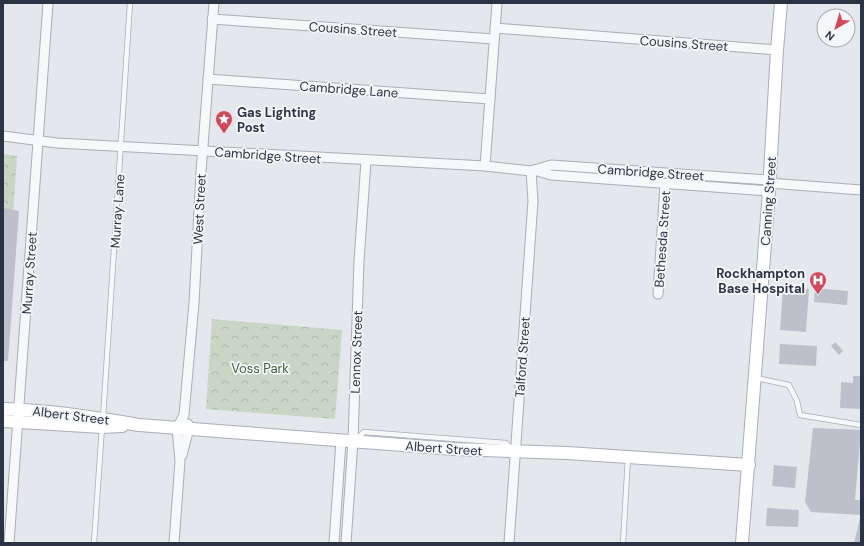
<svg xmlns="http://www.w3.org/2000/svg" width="864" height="546" font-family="'DM Sans',sans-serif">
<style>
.park{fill:url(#park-crowns)}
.building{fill:#bbc0ca}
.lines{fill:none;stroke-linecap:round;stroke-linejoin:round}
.lane-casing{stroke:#a9aeb7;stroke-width:6}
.street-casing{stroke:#a9aeb7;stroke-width:11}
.secondary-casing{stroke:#a9aeb7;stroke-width:14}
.lane{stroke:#f7f8fa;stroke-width:4.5}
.street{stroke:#f7f8fa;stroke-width:9}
.secondary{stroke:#fff;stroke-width:12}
.labels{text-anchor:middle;stroke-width:3.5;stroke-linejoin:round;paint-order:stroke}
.street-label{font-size:13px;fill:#2b3445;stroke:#f4f6f9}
.poi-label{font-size:13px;font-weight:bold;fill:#2b3445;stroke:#f4f6f9;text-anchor:start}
.park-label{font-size:13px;fill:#3f6138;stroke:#f4f6f9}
</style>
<defs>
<pattern id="park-crowns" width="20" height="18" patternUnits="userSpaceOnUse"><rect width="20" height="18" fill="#c9d6c5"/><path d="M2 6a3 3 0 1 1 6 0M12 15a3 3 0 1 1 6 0" fill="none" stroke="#adb8ab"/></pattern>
</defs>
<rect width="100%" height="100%" fill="#e4e7ec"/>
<g class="park">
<polygon points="3,154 17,156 3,364"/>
<polygon points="212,319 342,330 335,419 206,409"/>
</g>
<g class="building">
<polygon points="3,208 19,211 8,361 3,361"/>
<polygon points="783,287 809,289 806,332 780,330"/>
<polygon points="815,288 848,291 847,305 814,302"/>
<polygon points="835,342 843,351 839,355 831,346"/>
<polygon points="780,344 817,346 816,366 779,364"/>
<polygon points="853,376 861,376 861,409 840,408 841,382 853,383"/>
<polygon points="813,428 861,430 855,500 861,500 861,515 811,512 805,502"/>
<polygon points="774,465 797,467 795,488 772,486"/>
<polygon points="767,508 799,510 798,527 766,526"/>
<polygon points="860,518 861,543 854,543"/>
</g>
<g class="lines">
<g class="lane-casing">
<g id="lane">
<polyline points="756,378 789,385 797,401 800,415 861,425"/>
<polyline points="103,418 130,3"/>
<polyline points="356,439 364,432 506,443 511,448"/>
<polyline points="94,543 102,427"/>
<polyline points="623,543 628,457"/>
</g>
</g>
<g class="street-casing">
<g id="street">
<polyline points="212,19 494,39"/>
<polyline points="495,28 777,50"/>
<polyline points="208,79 490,99"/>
<polyline points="3,136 57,143 485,166 531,171 551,165 769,180"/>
<polyline points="485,166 497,3"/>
<polyline points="534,170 551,175 769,191"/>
<polyline points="769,183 861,190"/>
<polyline points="658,294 665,184"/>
<polyline points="182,455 189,428 188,424"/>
<polyline points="9,543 48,3"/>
<polyline points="174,543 180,461 177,428 184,415 194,303 201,172 214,3"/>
<polyline points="334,543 341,441"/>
<polyline points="346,543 353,441 359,261 366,161"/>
<polyline points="509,543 533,201 531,171"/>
</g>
</g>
<g class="secondary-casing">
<g id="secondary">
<path d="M3,409c45,1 91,8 136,16l316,24 112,4 182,12"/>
<polyline points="3,421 102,427 122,426"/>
<polyline points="742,543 769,191 777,50 781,3"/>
</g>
</g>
<use href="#lane" class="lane"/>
<use href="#street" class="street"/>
<use href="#secondary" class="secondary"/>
</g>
<defs>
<g id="sight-pin" transform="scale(0.9)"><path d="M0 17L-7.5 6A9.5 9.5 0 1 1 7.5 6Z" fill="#d1495b" stroke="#f4f6f9"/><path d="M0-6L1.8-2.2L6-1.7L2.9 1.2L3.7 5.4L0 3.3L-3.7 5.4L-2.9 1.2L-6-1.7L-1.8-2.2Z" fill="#fff"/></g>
<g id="hospital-pin" transform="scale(0.9)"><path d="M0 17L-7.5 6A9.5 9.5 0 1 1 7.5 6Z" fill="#d1495b" stroke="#f4f6f9"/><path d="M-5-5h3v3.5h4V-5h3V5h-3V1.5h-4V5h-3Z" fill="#fff"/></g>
</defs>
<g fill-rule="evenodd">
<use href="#sight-pin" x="224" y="119"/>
<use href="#hospital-pin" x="818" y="280"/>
</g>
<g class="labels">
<g class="street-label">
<text transform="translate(353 29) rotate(4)" y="5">Cousins Street</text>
<text transform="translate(684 43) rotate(4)" y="5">Cousins Street</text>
<text transform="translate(349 89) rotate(4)" y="5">Cambridge Lane</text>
<text transform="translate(268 155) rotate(4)" y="5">Cambridge Street</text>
<text transform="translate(651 172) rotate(4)" y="5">Cambridge Street</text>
<text transform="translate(768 201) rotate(-86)" y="5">Canning Street</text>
<text transform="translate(199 209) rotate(-87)" y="5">West Street</text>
<text transform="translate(117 211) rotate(-86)" y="5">Murray Lane</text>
<text transform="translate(662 239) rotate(-86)" y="5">Bethesda Street</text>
<text transform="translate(29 273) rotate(-86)" y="5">Murray Street</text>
<text transform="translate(356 352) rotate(-88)" y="5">Lennox Street</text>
<text transform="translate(522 357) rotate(-86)" y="5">Talford Street</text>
<text transform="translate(71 415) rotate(7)" y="5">Albert Street</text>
<text transform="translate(444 448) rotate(4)" y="5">Albert Street</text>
</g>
<g class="poi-label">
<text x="237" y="117">Gas Lighting<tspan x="237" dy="15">Post</tspan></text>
<text x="805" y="278" text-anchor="end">Rockhampton<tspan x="805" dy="15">Base Hospital</tspan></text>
</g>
<g class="park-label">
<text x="260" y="373">Voss Park</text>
</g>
</g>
<rect width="864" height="546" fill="none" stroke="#2b3445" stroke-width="8"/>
<g transform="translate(836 28) rotate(218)"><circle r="19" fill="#f4f6f9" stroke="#a4a8b1"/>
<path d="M0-3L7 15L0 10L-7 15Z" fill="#d1495b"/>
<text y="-6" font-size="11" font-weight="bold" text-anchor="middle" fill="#2b3445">N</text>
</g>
</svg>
